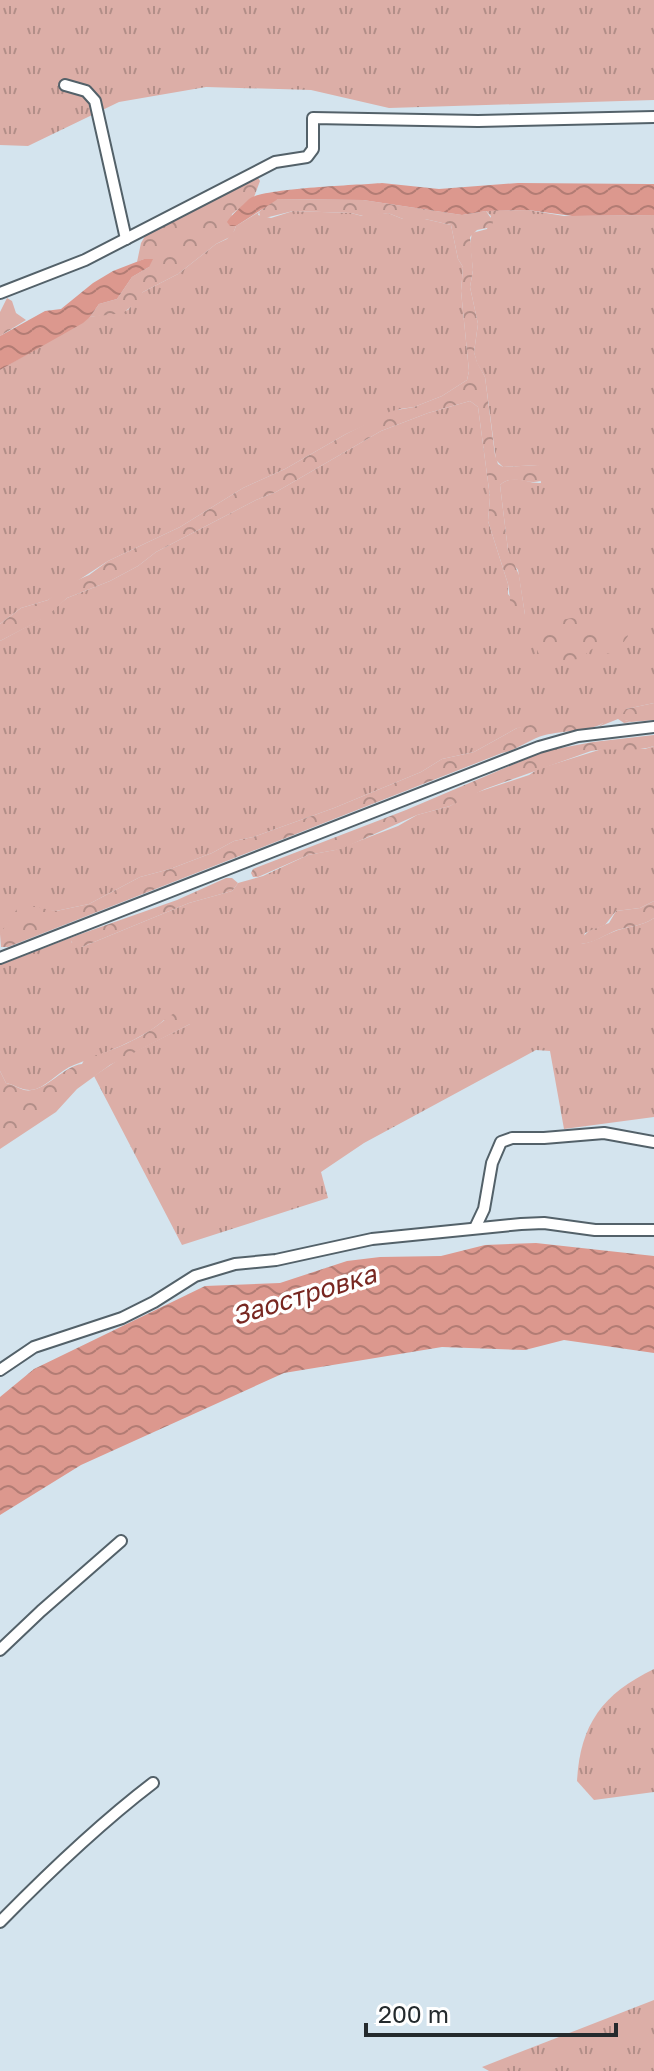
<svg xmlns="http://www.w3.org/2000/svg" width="654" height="2071" font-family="'Golos Text',sans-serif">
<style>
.grass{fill:url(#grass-tufts)}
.forest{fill:url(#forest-crowns)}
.water{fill:url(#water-waves)}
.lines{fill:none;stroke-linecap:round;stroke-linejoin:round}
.minor-casing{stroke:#536169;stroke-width:14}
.minor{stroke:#fff;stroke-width:10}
.labels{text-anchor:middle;stroke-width:7;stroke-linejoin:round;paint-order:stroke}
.water-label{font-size:26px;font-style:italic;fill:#782721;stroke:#fff}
</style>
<defs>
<pattern id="grass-tufts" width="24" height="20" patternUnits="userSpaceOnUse" patternTransform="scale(2)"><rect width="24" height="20" fill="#dcaea7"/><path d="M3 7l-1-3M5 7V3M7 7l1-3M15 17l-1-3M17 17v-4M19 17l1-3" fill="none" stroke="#b28e88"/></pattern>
<pattern id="forest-crowns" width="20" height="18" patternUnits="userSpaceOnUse" patternTransform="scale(2)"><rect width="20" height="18" fill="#dcaea7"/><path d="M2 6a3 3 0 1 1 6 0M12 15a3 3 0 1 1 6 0" fill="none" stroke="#b28e88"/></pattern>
<pattern id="water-waves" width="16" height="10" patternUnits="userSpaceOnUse" patternTransform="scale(2)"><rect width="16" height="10" fill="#dc988e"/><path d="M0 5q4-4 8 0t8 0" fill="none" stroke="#b27c74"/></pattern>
</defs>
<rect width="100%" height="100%" fill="#d4e4ee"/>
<g class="grass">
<polygon points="0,0 654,0 654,100 389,108 311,90 206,87 119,102 28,146 0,145"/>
<path d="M528,210l36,6 90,-1v488l-28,6 -1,11 6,2 -7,1 -6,-4 -20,8 5,-4 -86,5 -43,24 -32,7 -21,13 -87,36 -81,29 -19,4 -22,12 -42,16 -30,8 -51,27 -33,7 -38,-2 -18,26v-294l41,-22 26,-21 43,-17 28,-15 18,-14 100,-52 20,-8 105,-61 47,-18 42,-12 8,6 12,90 -2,24 20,63v10l17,21 -7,-45 -7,-8 -3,-12 -8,-65c13,-12 26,-1 41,-2l-3,-18 -35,2 -7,-7 -11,-83 -8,-14 -3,-11 4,-28 -8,-37 3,-17 -3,-26 2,-11 15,-4 4,-13 -5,-5z"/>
<polygon points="293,211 351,213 362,216 388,213 403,219 425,219 451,225 458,259 463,267 461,291 469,371 467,380 442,396 414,407 400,409 346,434 285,469 243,488 180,527 108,561 48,600 21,608 0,624 0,370 90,317 128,310 143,292 178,274 216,244 227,239 234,231 236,226 259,212 258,215 271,218"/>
<path d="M654,746v155l-14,7 -24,3 -11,14 -20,8 -4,11c14,-2 23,-9 37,-14 13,-4 24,-4 36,-12v199l-90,12 -14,-78 -14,-1 -172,93 -43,29 7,26 -146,47 -88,-169 24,-16 72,-36 -26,-4c-22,20 -63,34 -90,45 -14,5 -24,19 -38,24 -11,4 -20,-4 -30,-6l-6,-12v-106l75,-29 -4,6 11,5 107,-44 43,-12 6,-8 25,-7 45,-21 27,-5 63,-24 19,-11 33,-9 19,-11 60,-20 9,-6 64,-20h43z"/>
<path d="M654,1669v123l-60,8 -17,-19c3,-56 25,-87 77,-112z"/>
<polygon points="654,2000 654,2071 489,2071 482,2067"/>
</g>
<g class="forest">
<polygon points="257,176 260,181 254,197 232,214 230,226 236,226 232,236 216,244 178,274 143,292 137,302 123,313 90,317 99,304 117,299 132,277 149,267 144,259 137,262 141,243 148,231"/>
<path d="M278,199l85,1 99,15 24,-4 7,10 -1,6 -15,3 -7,7 3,33 -3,17 8,37 -4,28 3,10 8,15 10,78 3,9 5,3 35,-2 4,3 3,11c-16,9 -30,-7 -45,6l8,65 11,25 6,40 -4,4 -9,-5 -4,-30 -20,-63 2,-24 -12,-90 -8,-6 -42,12 -47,18 -105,61 -20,8 -100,52 -18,14 -28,15 -43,17 -21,19 -46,24v-17l21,-16 27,-8 16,-14 25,-11 19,-14 72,-34 63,-39 42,-19 61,-35 45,-23 23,-4 28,-11 25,-16 2,-9 -8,-80 2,-24 -5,-8 -7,-34 -26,-6h-22l-15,-6 -21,4 -16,-4 -58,-2 -32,8 -2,-7 11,-10z"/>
<polygon points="7,298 12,301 16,313 26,320 0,336 0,312"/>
<path d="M572,618l29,9 15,-2 10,4 2,7 -10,14 -11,4 -8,-7 -7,2 -12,10 -18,1 -6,6h-8c-9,-7 -17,-27 -14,-39l6,-3z"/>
<polygon points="654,703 654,720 631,722 625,720 622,714 626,709"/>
<path d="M580,714c11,0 18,-1 23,9 -12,8 -42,8 -58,12 -16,4 -27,15 -43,18l-494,194h-7l-1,-13 17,-25 13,-3 26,5 33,-7 51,-27 30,-8 42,-16 22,-12 19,-4 81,-29 87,-36 21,-13 32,-7 43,-24z"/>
<path d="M654,735v11c-21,7 -41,1 -63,5l-106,38 -35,17 -33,9 -76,34 -33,6 -50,22h-5l-2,-4 2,-4 153,-59 139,-59 48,-9z"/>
<polygon points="226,878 232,878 238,883 232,891 189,903 82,947 75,947 71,941 75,936 177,900"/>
<path d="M654,901v17c-12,8 -23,8 -37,12 -13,5 -22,13 -36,14l-2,-4 10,-9 20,-8 7,-12 24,-3z"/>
<path d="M186,1006h9l-5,18 -80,41 -33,24 -21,23 -56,37v-78l6,12c6,1 12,5 18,7 21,4 38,-24 58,-26l3,-6c17,-3 50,-17 64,-27 13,-8 23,-18 37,-25z"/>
</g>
<g class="water">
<path d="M382,183l57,6 79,-6 132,1h4v31l-82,1 -44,-6 -42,1 -24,4 -99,-15 -85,-1 -42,27h-6l-3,-4c4,-7 16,-17 22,-23 13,-11 111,-14 133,-16z"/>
<polygon points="144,259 153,259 149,267 132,277 117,299 99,304 90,317 83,323 0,370 0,336 45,311 61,309 93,283 113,271"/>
<polygon points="536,1243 654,1256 654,1353 564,1340 525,1350 442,1347 284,1373 81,1465 0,1515 0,1397 34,1369 205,1286 280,1283 347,1261 380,1257 441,1256 485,1245"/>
</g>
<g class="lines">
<g class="minor-casing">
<g id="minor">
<polyline points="65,85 86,91 95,101 126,239"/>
<polyline points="0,293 85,260 275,162 307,157 313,149 313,118 478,121 654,117"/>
<polyline points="0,958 539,747 578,736 654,727"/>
<polyline points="475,1228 484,1209 492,1163 501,1142 512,1138 544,1138 604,1133 654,1142"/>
<polyline points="0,1370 34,1347 122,1318 154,1302 195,1276 235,1264 276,1260 372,1239 521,1224 544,1223 595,1230 654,1230"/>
<polyline points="0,1650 41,1611 121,1541"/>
<path d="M0,1922c49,-50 98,-97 153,-139"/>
</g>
</g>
<use href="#minor" class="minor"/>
</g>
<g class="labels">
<g class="water-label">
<text transform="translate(304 1295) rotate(-17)" y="9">Заостровка</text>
</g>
</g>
<path d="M366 2023v12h250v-12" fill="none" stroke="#242a2d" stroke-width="4"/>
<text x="378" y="2023" font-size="24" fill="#242a2d" stroke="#ffffff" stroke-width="6" paint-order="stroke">200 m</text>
</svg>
